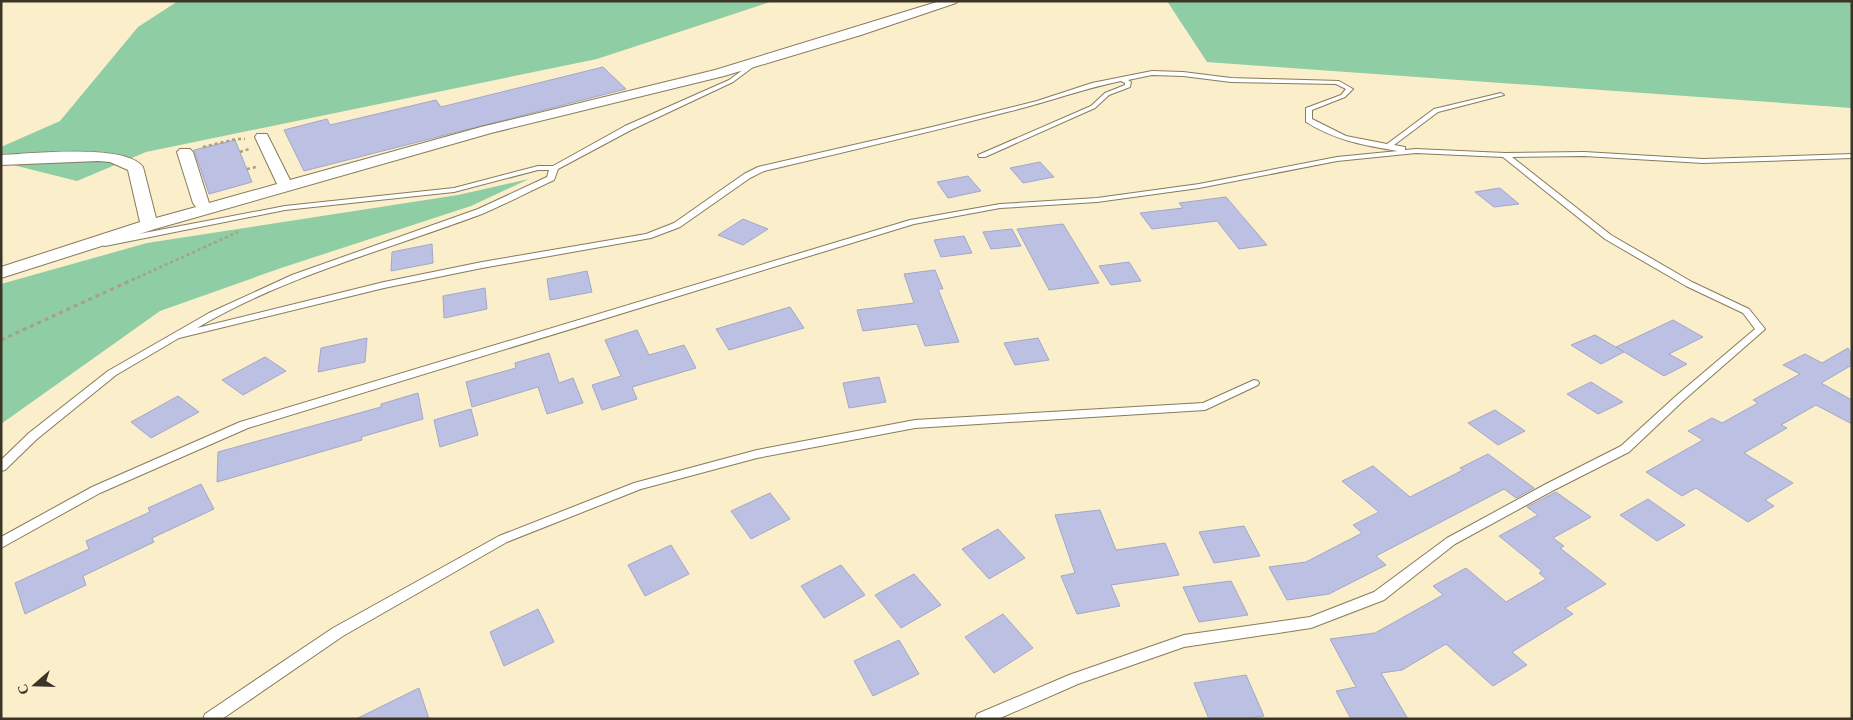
<svg xmlns="http://www.w3.org/2000/svg" width="1853" height="720" font-family="'Crimson Pro',serif">
<style>
.green{fill:#8fcda4}
.building{fill:#bcc0e2;stroke:#a3a7c9}
.lines{fill:none;stroke-linecap:round;stroke-linejoin:round}
.service-casing{stroke:#877b5b;stroke-width:2}
.minor-casing{stroke:#877b5b;stroke-width:2}
.path-far1{stroke:#a99f84;stroke-width:2.5;stroke-dasharray:3 3;stroke-linecap:butt}
.path{stroke:#a99f84;stroke-width:3;stroke-dasharray:4 4;stroke-linecap:butt}
.service{fill:#fff;fill-rule:evenodd}
.minor{fill:#fff;fill-rule:evenodd}
</style>
<rect width="100%" height="100%" fill="#fbeeca"/>
<g class="green">
<polygon points="178,1 773,1 597,59 146,152 77,181 1,162 1,147 60,121 138,27"/>
<polygon points="1167,1 1852,1 1852,108 1207,62"/>
<polygon points="529,179 471,206 281,268 160,311 1,424 1,284 147,243 458,195"/>
</g>
<g class="building">
<polygon points="603,67 626,89 304,171 284,130 327,119 330,125 436,100 441,107"/>
<polygon points="235,140 252,182 209,194 194,150"/>
<polygon points="1040,162 1054,177 1023,183 1010,168"/>
<polygon points="968,176 981,191 948,198 937,182"/>
<polygon points="1500,188 1519,204 1494,207 1475,192"/>
<polygon points="1226,197 1267,245 1239,249 1217,221 1152,229 1140,213 1183,208 1179,203"/>
<polygon points="743,219 768,229 743,245 718,235"/>
<polygon points="1063,224 1099,283 1049,290 1017,229"/>
<polygon points="1012,229 1021,246 991,249 983,232"/>
<polygon points="964,236 972,253 941,257 934,240"/>
<polygon points="432,244 433,263 391,271 392,252"/>
<polygon points="1129,262 1141,281 1111,285 1099,266"/>
<polygon points="935,270 943,289 938,289 959,342 925,346 917,324 863,331 857,310 914,303 904,274"/>
<polygon points="587,271 592,292 550,300 547,279"/>
<polygon points="485,288 487,309 444,318 443,296"/>
<polygon points="790,307 804,328 729,350 716,329"/>
<polygon points="1673,320 1703,337 1669,354 1687,364 1664,376 1616,347"/>
<polygon points="637,330 649,355 684,345 696,368 632,387 637,399 602,410 592,385 621,376 605,340"/>
<polygon points="1595,335 1624,352 1601,364 1571,345"/>
<polygon points="367,338 365,362 318,372 321,348"/>
<polygon points="1038,338 1049,360 1015,365 1004,343"/>
<polygon points="1848,348 1852,356 1852,365 1821,383 1852,400 1852,424 1816,405 1781,425 1787,428 1744,453 1793,483 1765,500 1774,506 1748,522 1696,488 1682,496 1646,472 1703,440 1688,431 1712,418 1722,423 1758,403 1753,400 1800,374 1783,365 1805,354 1822,363"/>
<polygon points="549,353 559,383 573,378 583,403 547,414 538,387 472,407 466,382 516,368 515,363"/>
<polygon points="265,357 286,371 243,395 222,380"/>
<polygon points="879,377 886,402 849,408 843,383"/>
<polygon points="1591,382 1623,402 1598,414 1567,394"/>
<polygon points="418,393 423,419 361,437 362,440 217,482 218,452 381,407 381,404"/>
<polygon points="178,396 199,412 151,438 131,422"/>
<polygon points="471,409 478,435 440,447 434,420"/>
<polygon points="1495,410 1525,431 1498,445 1468,423"/>
<polygon points="1488,454 1534,488 1516,498 1504,489 1376,556 1386,565 1329,594 1287,600 1269,567 1306,562 1362,533 1353,525 1379,512 1342,481 1373,466 1410,497 1463,470 1460,468"/>
<polygon points="201,484 214,509 152,538 154,542 83,576 86,585 25,614 15,583 89,549 86,541 150,512 148,508"/>
<polygon points="1556,492 1591,517 1553,538 1564,546 1560,548 1606,584 1565,608 1573,614 1512,652 1527,665 1493,686 1446,644 1402,670 1381,673 1408,719 1351,719 1336,691 1356,687 1330,639 1375,633 1443,595 1433,586 1466,568 1506,602 1546,579 1539,573 1542,571 1499,536 1538,515 1527,507"/>
<polygon points="770,493 790,519 751,539 731,511"/>
<polygon points="1648,499 1685,525 1657,541 1620,515"/>
<polygon points="1100,510 1116,550 1165,543 1179,575 1111,585 1120,606 1077,614 1061,576 1075,573 1055,515"/>
<polygon points="1244,526 1260,556 1214,563 1199,532"/>
<polygon points="998,529 1025,558 989,579 962,549"/>
<polygon points="671,545 689,574 645,596 628,565"/>
<polygon points="841,565 865,595 824,618 801,586"/>
<polygon points="914,574 941,605 901,628 875,595"/>
<polygon points="1231,581 1248,615 1199,622 1183,587"/>
<polygon points="538,609 554,642 504,666 490,632"/>
<polygon points="1003,614 1033,648 994,673 965,637"/>
<polygon points="899,640 919,674 873,696 854,661"/>
<polygon points="1246,675 1264,716 1244,719 1209,719 1194,683"/>
<polygon points="419,688 429,719 356,719"/>
</g>
<g class="lines">
<g class="service-casing">
<g id="service">
<path d="M759,58l2,1v2l-28,21 -102,48 -73,39 -4,11c-24,11 -48,24 -72,34 -96,36 -197,62 -285,114l187,-46 98,-20 164,-28 28,-11 70,-49 14,-7 174,-40 105,-26 55,-18 60,-12 31,1 48,6 108,3 14,8 -8,8 -33,13v9l34,17 41,8 47,-35 67,-16 3,2 -66,17 -44,33 11,2v3l11,-1 89,4 79,-1 119,7 149,-5v4l-149,5 -119,-7 -72,1 99,78 81,47 57,27 16,20 -2,2 -79,69 -55,52 -75,38 -99,54 -71,56 -73,28 -127,19 -106,37 -80,35h-23l2,-5 92,-39 115,-40 126,-18 64,-25 73,-54 99,-54 75,-38 55,-50 79,-67 -12,-16 -57,-27 -81,-47 -102,-82 -87,-4 -79,8 -138,27 -102,14 -97,6 -86,16 -666,204 -148,65 -99,55v-11l91,-50 148,-65 670,-202 90,-16 97,-6 102,-14 138,-27 61,-6c-35,-6 -61,-10 -92,-29v-14l35,-13 5,-6 -10,-5 -105,-2 -48,-6 -31,-1 -24,5 3,2 -1,5 -21,8 -14,13 -110,49h-6l-1,-2 113,-49 14,-13 20,-8v-2l-4,-2c-39,8 -76,22 -114,31 -81,21 -162,40 -243,59l-14,7 -70,49 -29,11 -169,30 -98,20 -205,50 -63,37 -79,64 -32,31 -4,1v-11l28,-27 79,-62 101,-58 83,-38 186,-66 69,-32 2,-7h-11l-84,22 -169,18 -180,36 -3,-1 -1,-2 1,-2 183,-35 169,-18 84,-22h15l72,-40 104,-46z"/>
<polygon points="1254,380 1258,381 1259,383 1258,385 1205,410 915,428 757,458 641,489 507,542 343,636 222,719 203,719 205,714 333,628 499,536 634,483 757,450 915,420 1203,403"/>
</g>
</g>
<g class="minor-casing">
<path id="minor" d="M940,1h18l-2,2 -95,32 -137,41 -233,57 -336,96 -154,49v-11l139,-45 -12,-52 -18,-8 -12,-1 -97,4v-10c28,-1 125,-12 142,12l13,51 40,-11 -3,-4 -16,-51 3,-3h10l3,3 16,51 68,-19 -22,-47 2,-3h10l23,46 191,-53 234,-57z"/>
</g>
<g class="path-far1">
<polyline points="203,147 236,139 245,139"/>
<polyline points="240,152 249,149"/>
<polyline points="247,169 256,167"/>
<polyline points="132,280 238,232"/>
</g>
<polyline class="path" points="1,340 134,279"/>
<use href="#service" class="service"/>
<use href="#minor" class="minor"/>
</g>
<rect width="1853" height="720" fill="none" stroke="#3a3527" stroke-width="5"/>
<g transform="translate(35 685) rotate(250)" stroke="#fbeeca" stroke-width="4" paint-order="stroke">
<path d="M0-4L9 19L0 12L-9 19Z" fill="#3a3527"/>
<text y="-8" font-size="14" font-weight="bold" text-anchor="middle" fill="#3a3527">С</text>
</g>
</svg>
